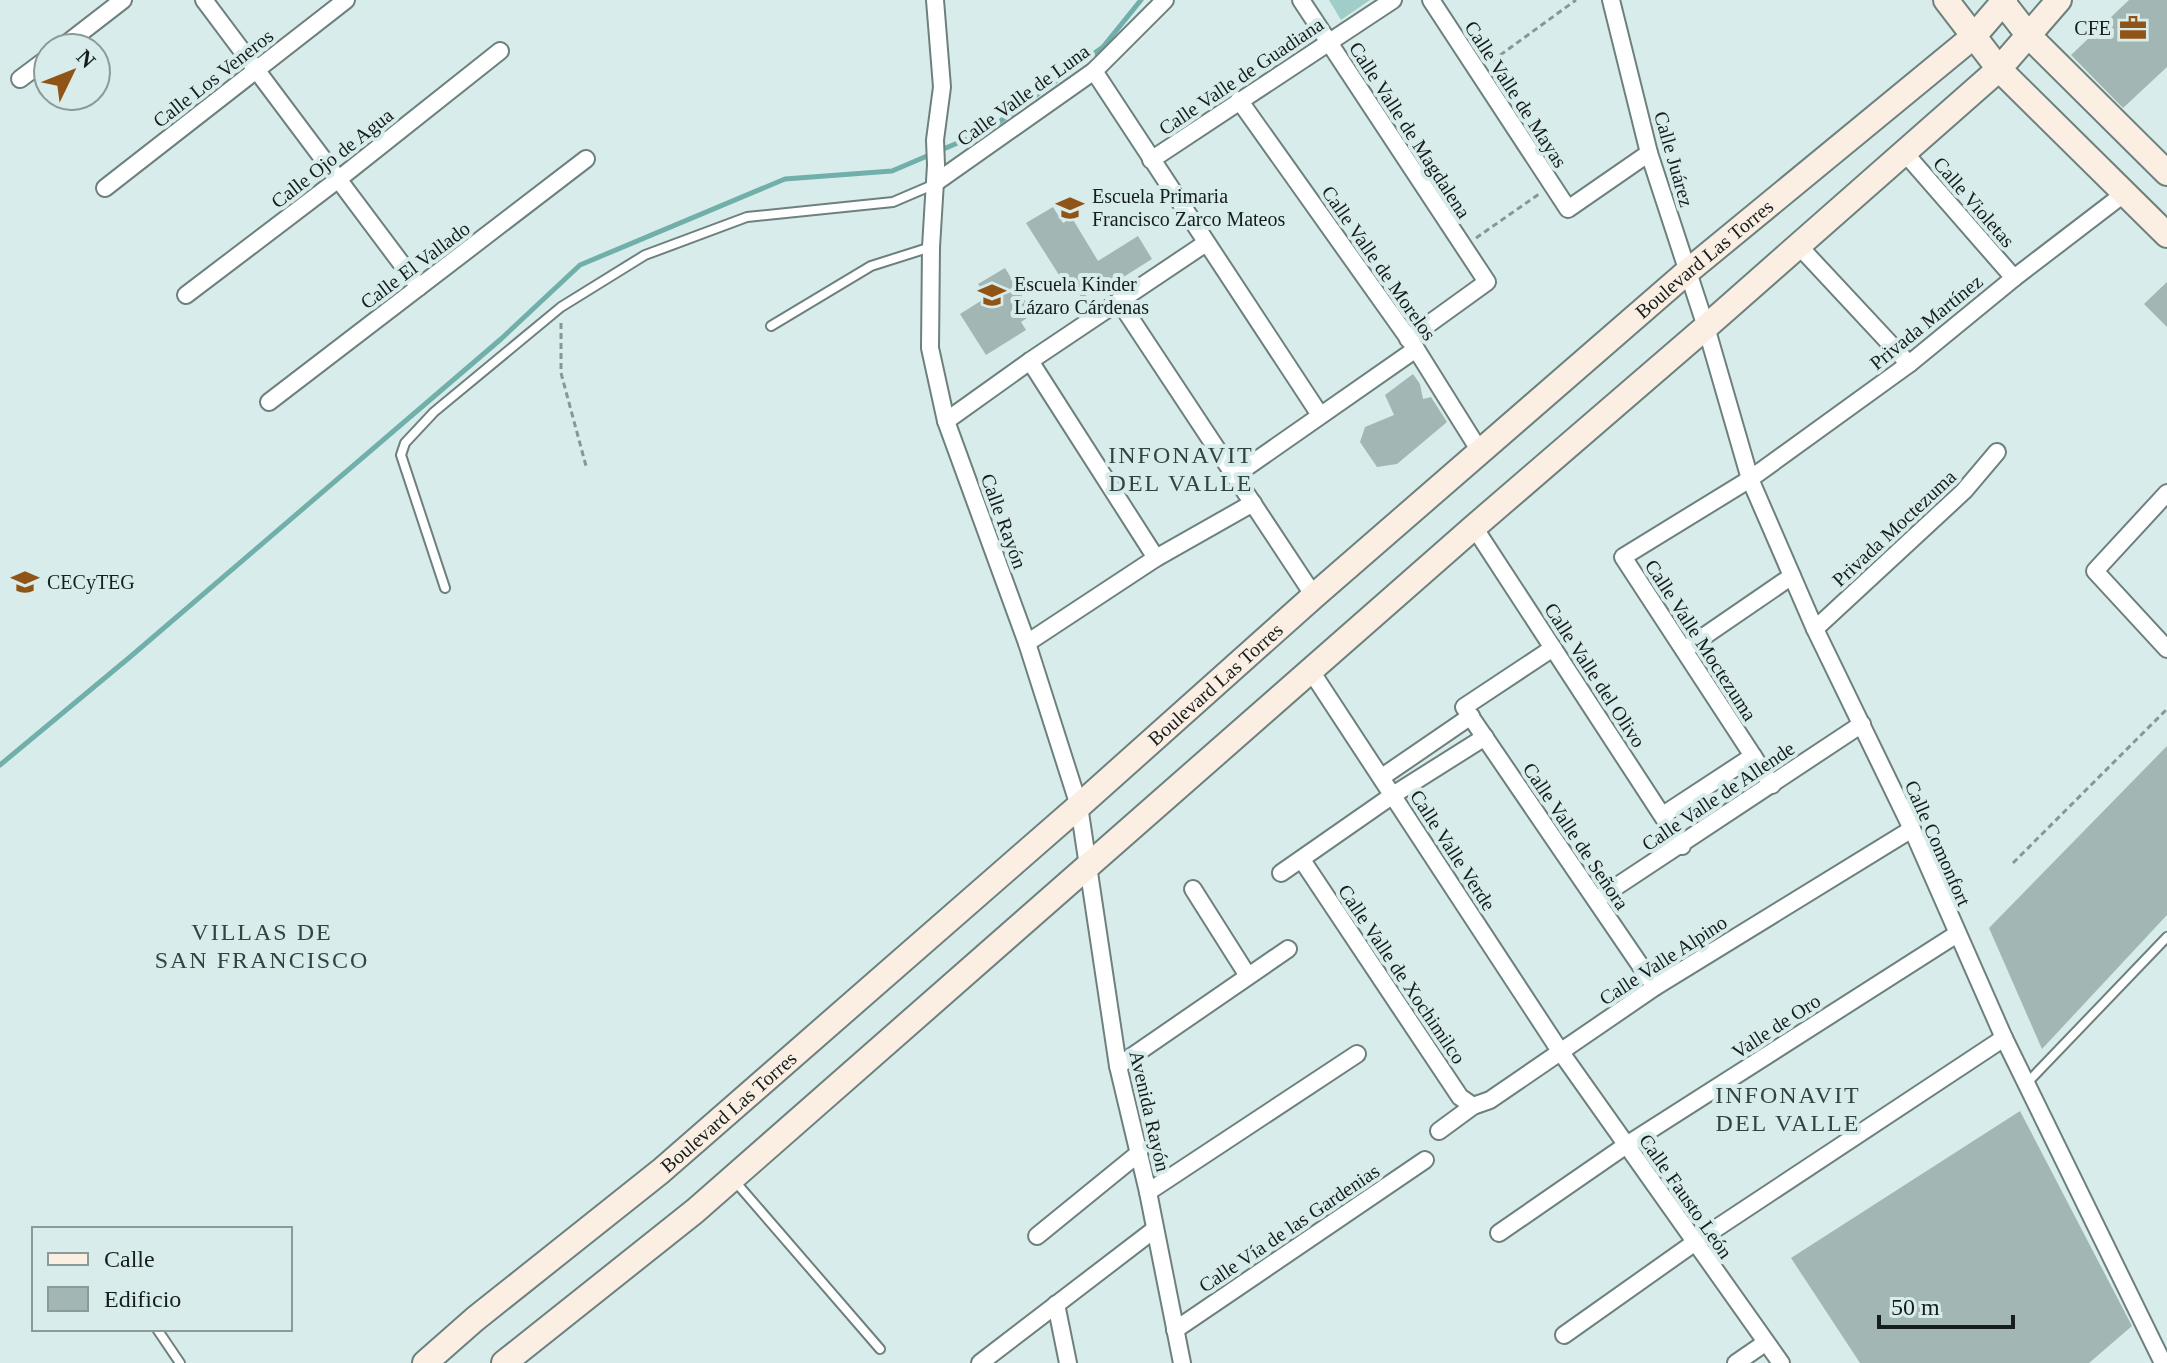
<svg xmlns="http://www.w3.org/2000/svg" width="2167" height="1363" font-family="'Times New Roman',serif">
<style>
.green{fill:#a1cdc8}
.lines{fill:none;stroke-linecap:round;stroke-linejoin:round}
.stream{stroke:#71b0aa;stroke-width:5}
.building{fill:#a2b7b4}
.lane-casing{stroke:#6d807e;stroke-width:12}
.street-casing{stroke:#6d807e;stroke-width:20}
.secondary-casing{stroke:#6d807e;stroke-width:28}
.path{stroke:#889796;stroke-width:3;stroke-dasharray:6 4;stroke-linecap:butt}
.lane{stroke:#fff;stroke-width:8}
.street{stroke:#fff;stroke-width:16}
.secondary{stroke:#fbeee3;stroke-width:24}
.labels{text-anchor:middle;stroke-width:8;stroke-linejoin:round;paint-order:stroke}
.poi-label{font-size:20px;fill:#161e1d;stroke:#d8edeb;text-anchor:start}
.street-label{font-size:20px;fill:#161e1d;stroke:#d8edeb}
.quarter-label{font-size:24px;letter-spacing:2px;fill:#324442;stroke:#d8edeb}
</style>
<rect width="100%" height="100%" fill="#d8edeb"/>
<polygon class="green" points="1329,0 1370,0 1341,20"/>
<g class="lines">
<polyline class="stream" points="0,765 130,657 501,339 580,265 785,179 892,171 988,130 1103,47 1141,0"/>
</g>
<g class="building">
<polygon points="2129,0 2167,0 2167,67 2123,108 2071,55"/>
<polygon points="1053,207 1063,223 1072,218 1098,261 1138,236 1152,259 1106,288 1104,284 1082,298 1071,282 1066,286 1026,223"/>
<polygon points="1005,268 1033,314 1021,322 1026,330 986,355 960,314 987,297 978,284"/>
<polygon points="2167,282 2167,327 2144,304"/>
<polygon points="1413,374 1420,384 1423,399 1431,397 1447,422 1397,464 1377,467 1360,442 1365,427 1394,415 1385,395"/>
<polygon points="2167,746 2167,915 2042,1049 1989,928"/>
<polygon points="2020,1111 2132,1326 2089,1363 1860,1363 1791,1258"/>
</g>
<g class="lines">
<g class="lane-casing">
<g id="lane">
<polyline points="771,326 871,266 931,247"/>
<polyline points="445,588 401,455 405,443 434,412 561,307 645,255 747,217 893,202 935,184"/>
<polyline points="2027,1083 2167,937"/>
<polyline points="733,1179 880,1349"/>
<polyline points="157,1329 180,1363"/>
</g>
</g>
<g class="street-casing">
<g id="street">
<polyline points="204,0 419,287"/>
<polyline points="935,0 942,87 935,140 936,165 931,247 930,348 946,421 1027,643 1079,806 1118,1066 1148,1192 1182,1363"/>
<polyline points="1301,0 1487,282 1408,339"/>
<polyline points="1431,0 1568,209 1649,153"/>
<polyline points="1611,0 1649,153 1706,327 1750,479 1815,629 1912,829 2004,1038 2163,1363"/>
<polyline points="61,48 123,0"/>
<polyline points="1094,71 1320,415"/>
<polyline points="20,79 48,58"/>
<polyline points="1239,100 1416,349 1481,453"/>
<polyline points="1904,152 2014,278"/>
<polyline points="1151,160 1393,0"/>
<polyline points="935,183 1094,71 1165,0"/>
<polyline points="105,188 346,0"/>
<polyline points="1798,245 1909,364"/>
<polyline points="186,295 340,178 500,51"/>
<polyline points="1119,301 1314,596"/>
<polyline points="1030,361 1156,558"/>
<polyline points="269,402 586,159"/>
<polyline points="946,421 1030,361 1206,243"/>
<polyline points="1234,476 1416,349"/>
<polyline points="2167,493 2095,571 2167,649"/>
<polyline points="1474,527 1682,846"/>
<polyline points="1815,629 1964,491 1997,452"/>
<polyline points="1027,643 1156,558 1253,503"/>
<polyline points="1553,648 1464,707 1655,987"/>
<polyline points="1684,650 1792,576"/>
<polyline points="1311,671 1560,1051 1781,1363"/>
<polyline points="1382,777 1471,716"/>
<polyline points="1772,785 1623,557 1750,479 1909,364 2014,278 2125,193"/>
<polyline points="1663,815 1753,756"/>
<polyline points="1302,860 1460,1097 1473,1106"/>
<polyline points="1281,873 1393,795 1485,737"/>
<polyline points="1193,889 1248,976"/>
<polyline points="1596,900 1862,724"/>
<polyline points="1118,1066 1288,949"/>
<polyline points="1439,1131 1473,1106 1490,1100 1655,987 1912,829"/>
<polyline points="1148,1192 1357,1054"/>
<polyline points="1499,1233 1625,1146 1957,934"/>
<polyline points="1037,1236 1139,1153"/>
<polyline points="1056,1304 1068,1363"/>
<polyline points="1175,1330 1425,1160"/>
<polyline points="1564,1335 1694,1243 2004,1038"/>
<polyline points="980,1363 1155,1229"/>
<polyline points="1736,1363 1765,1343"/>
</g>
</g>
<g class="secondary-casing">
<g id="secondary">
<polyline points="1946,0 1999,69 2167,235"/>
<polyline points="2001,0 2030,37 2167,173"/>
<path id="s1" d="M425,1363l50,-44 186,-148 418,-365 235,-210 373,-324 287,-236 31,-36"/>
<polyline points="504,1363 695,1211 1474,527 1706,327 1999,69 2059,0"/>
</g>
</g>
<g class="path">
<polyline points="1492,61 1576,0"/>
<polyline points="1476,238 1539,194"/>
<polyline points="561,323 561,373 586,466"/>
<polyline points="2013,863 2167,709"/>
</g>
<use href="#lane" class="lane"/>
<use href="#street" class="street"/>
<use href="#secondary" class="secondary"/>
</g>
<defs>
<g id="office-bare" transform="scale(2.16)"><path d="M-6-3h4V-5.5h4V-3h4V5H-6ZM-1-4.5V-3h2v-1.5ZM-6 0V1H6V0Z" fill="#915417" stroke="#d8edeb" stroke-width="2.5" paint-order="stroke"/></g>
<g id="school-bare" transform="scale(2.16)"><path d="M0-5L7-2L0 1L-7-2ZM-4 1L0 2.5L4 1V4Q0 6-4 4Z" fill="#915417" stroke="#d8edeb" stroke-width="2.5" paint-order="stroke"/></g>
</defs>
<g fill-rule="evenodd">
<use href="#office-bare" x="2133" y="28"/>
<use href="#school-bare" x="1070" y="208"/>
<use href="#school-bare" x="992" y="295"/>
<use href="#school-bare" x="25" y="582"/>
</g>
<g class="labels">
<g class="poi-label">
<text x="2111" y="35" text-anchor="end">CFE</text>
<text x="1092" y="203">Escuela Primaria<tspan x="1092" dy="23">Francisco Zarco Mateos</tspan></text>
<text x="1014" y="291">Escuela Kinder<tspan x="1014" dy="23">Lázaro Cárdenas</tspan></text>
<text x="47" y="589">CECyTEG</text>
</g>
<g class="street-label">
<text transform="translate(1241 76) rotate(-34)" y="7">Calle Valle de Guadiana</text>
<text transform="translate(213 78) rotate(-38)" y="7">Calle Los Veneros</text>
<text transform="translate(1516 94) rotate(57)" y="7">Calle Valle de Mayas</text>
<text transform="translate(1023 95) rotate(-36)" y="7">Calle Valle de Luna</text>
<text transform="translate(1410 130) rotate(57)" y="7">Calle Valle de Magdalena</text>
<text transform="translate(332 158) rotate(-38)" y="7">Calle Ojo de Agua</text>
<text transform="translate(1674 159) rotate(74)" y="7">Calle Juárez</text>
<text transform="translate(1974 202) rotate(49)" y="7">Calle Violetas</text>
<text dy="7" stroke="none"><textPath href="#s1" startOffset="1690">Boulevard Las Torres</textPath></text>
<text transform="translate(1379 263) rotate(55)" y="7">Calle Valle de Morelos</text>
<text transform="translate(415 265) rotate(-37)" y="7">Calle El Vallado</text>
<text transform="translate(1926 322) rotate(-39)" y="7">Privada Martínez</text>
<text transform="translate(1004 521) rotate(70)" y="7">Calle Rayón</text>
<text transform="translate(1894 528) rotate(-43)" y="7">Privada Moctezuma</text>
<text transform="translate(1701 640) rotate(57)" y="7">Calle Valle Moctezuma</text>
<text transform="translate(1595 675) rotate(57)" y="7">Calle Valle del Olivo</text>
<text dy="7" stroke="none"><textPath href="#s1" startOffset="1042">Boulevard Las Torres</textPath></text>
<text transform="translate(1718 796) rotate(-34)" y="7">Calle Valle de Allende</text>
<text transform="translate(1576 836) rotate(56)" y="7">Calle Valle de Señora</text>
<text transform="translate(1938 843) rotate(66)" y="7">Calle Comonfort</text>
<text transform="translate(1453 850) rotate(57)" y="7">Calle Valle Verde</text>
<text transform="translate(1663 960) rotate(-33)" y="7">Calle Valle Alpino</text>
<text transform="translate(1402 974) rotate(56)" y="7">Calle Valle de Xochimilco</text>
<text transform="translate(1776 1026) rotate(-33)" y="7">Valle de Oro</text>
<text transform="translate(1150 1111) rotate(77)" y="7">Avenida Rayón</text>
<text dy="7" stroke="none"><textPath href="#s1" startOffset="394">Boulevard Las Torres</textPath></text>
<text transform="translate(1686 1196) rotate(55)" y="7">Calle Fausto León</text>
<text transform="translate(1289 1228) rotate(-34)" y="7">Calle Vía de las Gardenias</text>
</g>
<g class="quarter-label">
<text x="1181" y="463">INFONAVIT<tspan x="1181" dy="28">DEL VALLE</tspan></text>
<text x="262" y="940">VILLAS DE<tspan x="262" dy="28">SAN FRANCISCO</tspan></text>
<text x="1788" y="1103">INFONAVIT<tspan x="1788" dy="28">DEL VALLE</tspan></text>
</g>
</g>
<rect x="32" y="1227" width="260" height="104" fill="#d8edeb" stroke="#8a9a99" stroke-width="2"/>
<rect x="48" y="1253" width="40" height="12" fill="#fbeee3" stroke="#8a9a99" stroke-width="2"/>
<text x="104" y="1267" font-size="24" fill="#161e1d">Calle</text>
<rect x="48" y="1287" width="40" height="24" fill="#a2b7b4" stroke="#8a9a99" stroke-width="2"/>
<text x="104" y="1307" font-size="24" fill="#161e1d">Edificio</text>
<g transform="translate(72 72) rotate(47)"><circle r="38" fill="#d8edeb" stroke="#8a9a99" stroke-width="2"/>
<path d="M0-6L14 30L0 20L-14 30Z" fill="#915417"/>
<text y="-12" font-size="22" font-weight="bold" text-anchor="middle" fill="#161e1d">N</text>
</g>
<path d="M1879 1315v12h134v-12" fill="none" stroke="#161e1d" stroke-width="4"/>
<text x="1891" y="1315" font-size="24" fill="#161e1d" stroke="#d8edeb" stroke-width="6" paint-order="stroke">50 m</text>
</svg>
